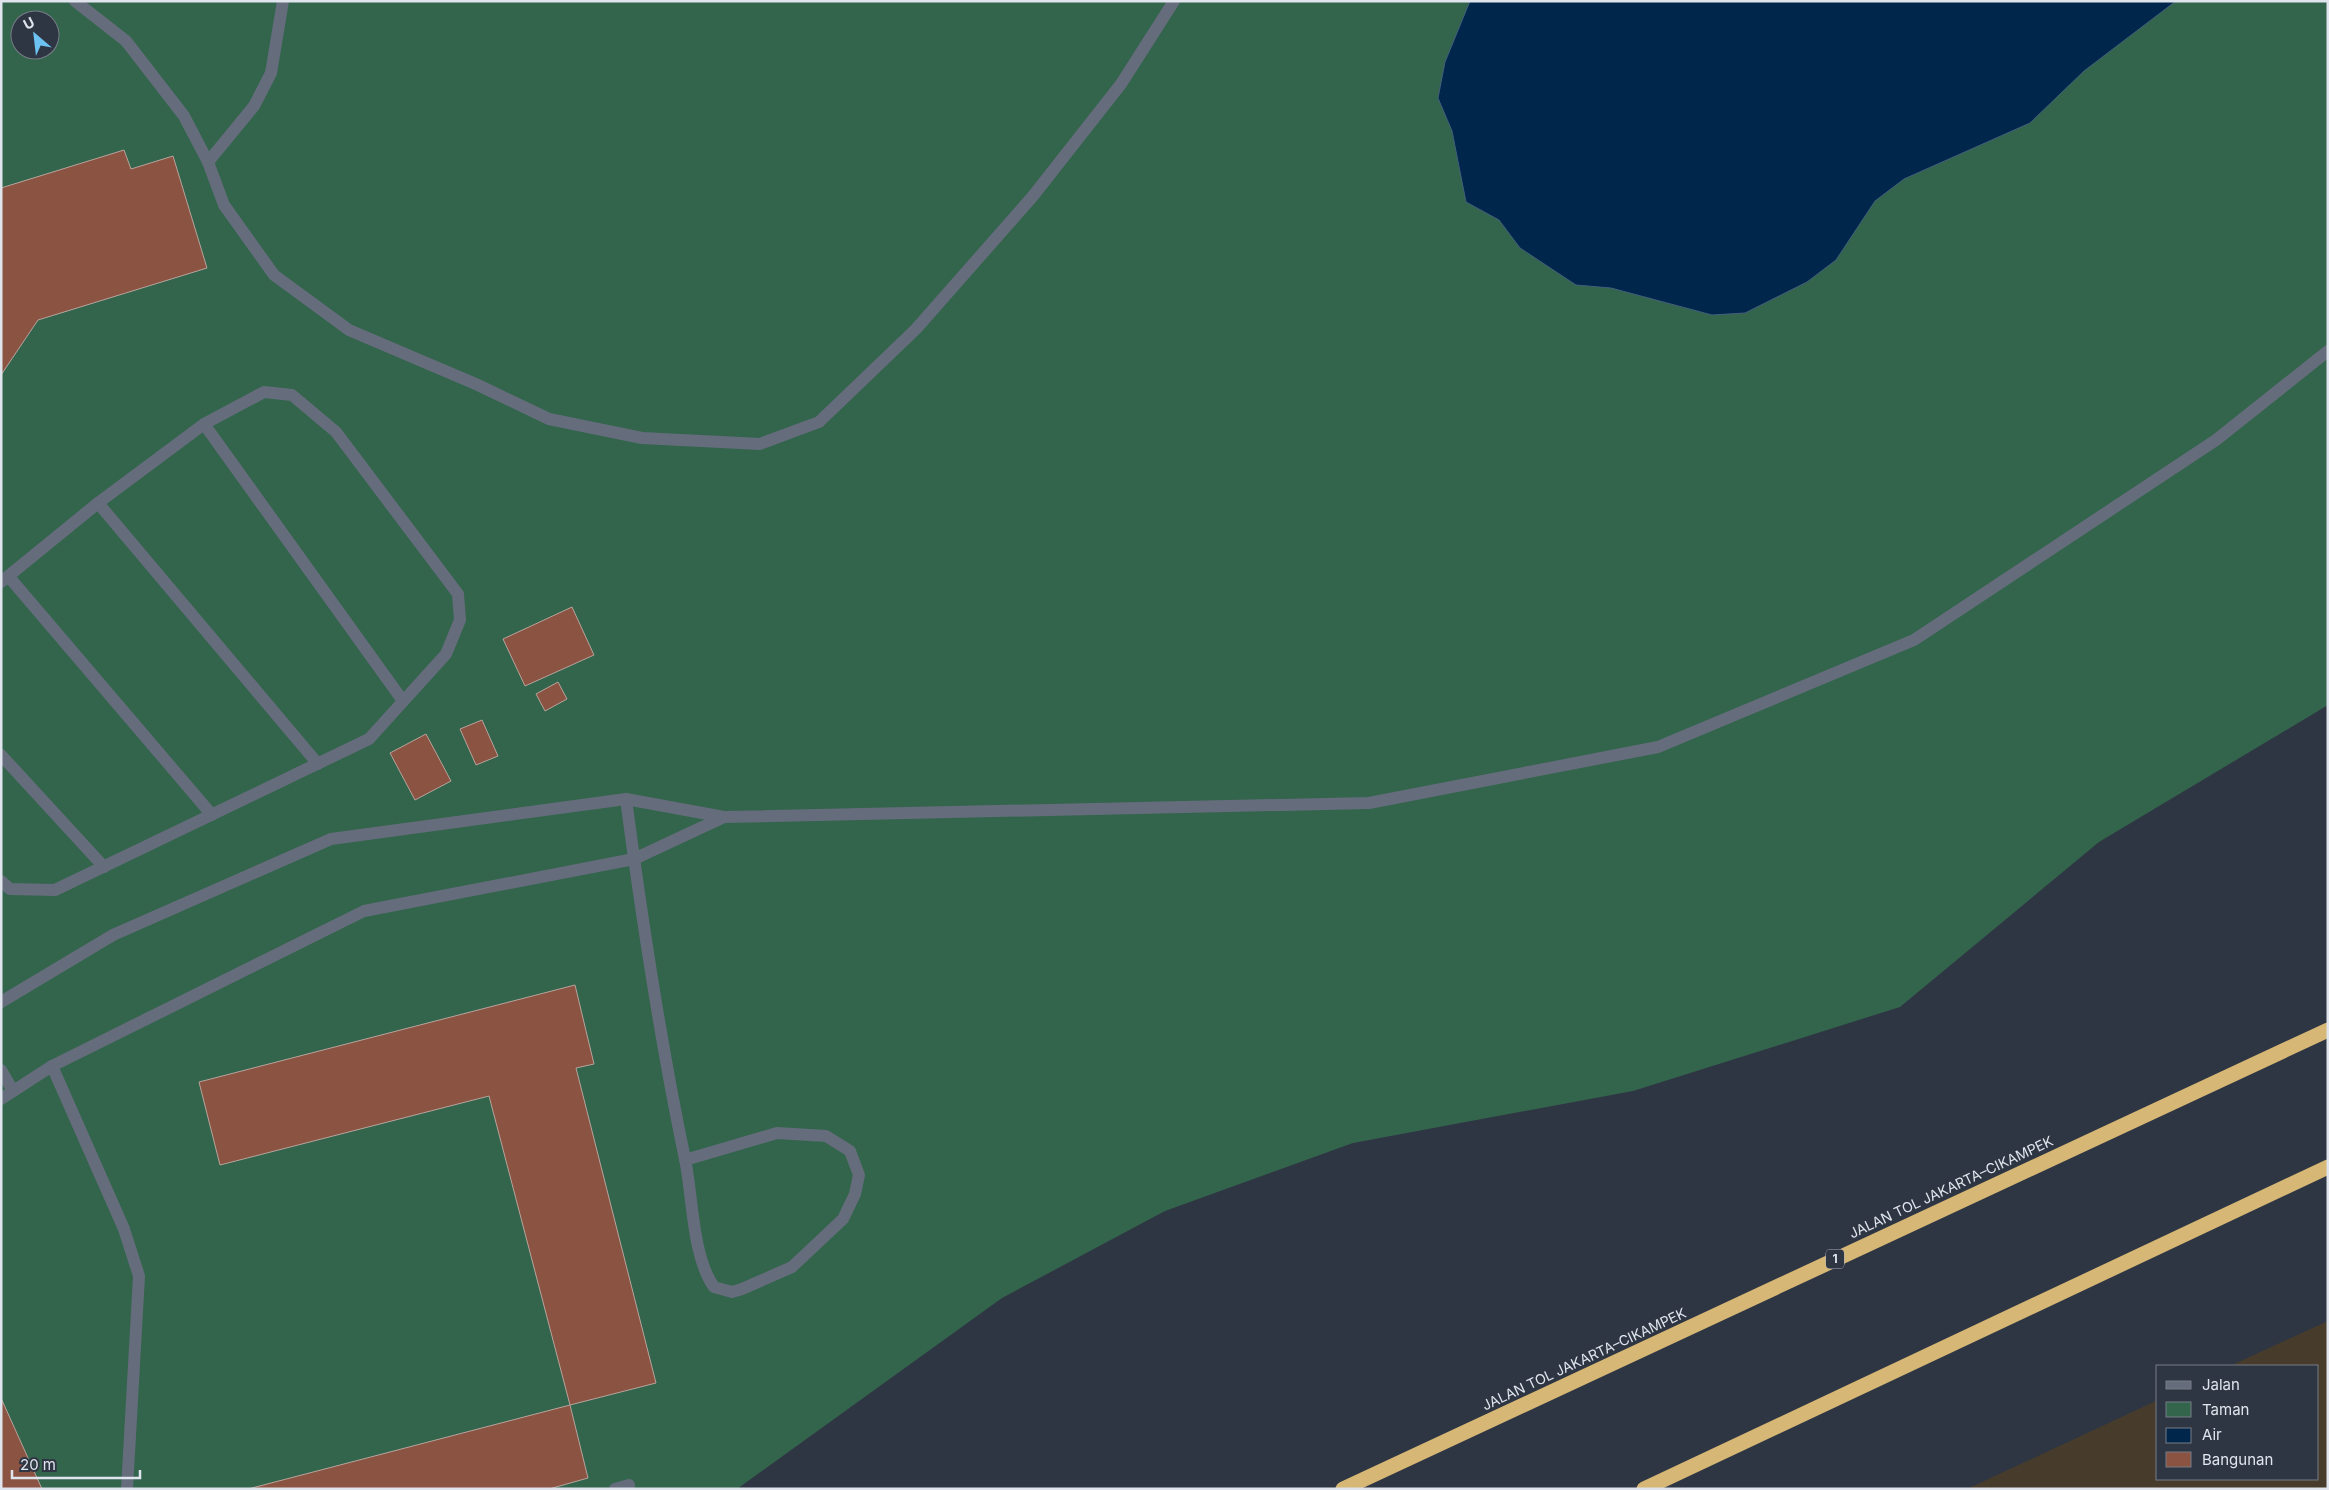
<svg xmlns="http://www.w3.org/2000/svg" width="2329" height="1490" font-family="Inter,sans-serif">
<style>
.industrial{fill:#473c2c}
.green{fill:#33644c;fill-rule:evenodd}
.water{fill:#00264b;stroke:#435f7c}
.building{fill:#8b5341;stroke:#b8a49d}
.lines{fill:none;stroke-linecap:round;stroke-linejoin:round}
.minor{stroke:#656d7c;stroke-width:12}
.highway{stroke:#d6b775;stroke-width:15}
.labels{text-anchor:middle;stroke-width:4;stroke-linejoin:round;paint-order:stroke}
.shield{fill:#2f3643;stroke:#abb0ba;stroke-width:1}
.shield-label{font-size:12px;font-weight:bold;fill:#e0e5ed}
.street-label{font-size:14px;fill:#e0e5ed;stroke:#2f3643}
</style>
<rect width="100%" height="100%" fill="#2f3643"/>
<polygon class="industrial" points="2328,1321 2328,1489 1967,1489 2158,1400 2158,1479 2318,1479 2318,1366 2230,1366"/>
<path class="green" d="M1,1h2327v704l-229,137 -199,165 -267,84 -280,52 -188,68 -163,87 -265,191h-736zM20,20h30v30h-30z"/>
<polygon class="water" points="1470,1 2176,1 2084,71 2030,123 1904,179 1875,201 1836,260 1807,282 1745,313 1712,315 1611,288 1576,285 1520,248 1499,220 1466,202 1452,131 1438,98 1445,62"/>
<g class="building">
<polygon points="124,150 131,169 173,156 207,268 38,320 1,375 1,188"/>
<polygon points="572,607 594,655 525,686 503,639"/>
<polygon points="558,682 567,699 545,711 536,694"/>
<polygon points="482,720 498,756 476,765 460,729"/>
<polygon points="426,734 451,781 415,800 390,753"/>
<polygon points="575,985 594,1064 576,1068 656,1383 570,1405 489,1096 220,1165 199,1082"/>
<polygon points="1,1398 42,1489 1,1489"/>
<polygon points="570,1405 588,1478 549,1489 248,1489"/>
</g>
<g class="lines">
<g class="minor">
<polyline points="75,1 126,41 184,116 208,162 224,205 274,275 349,330 478,385 549,419 642,438 760,444 819,422 916,329 1033,196 1121,84 1174,1"/>
<polyline points="208,162 254,106 271,73 283,1"/>
<polyline points="204,424 403,701"/>
<polyline points="98,503 318,764"/>
<polyline points="9,577 212,815"/>
<polyline points="1,582 98,503 204,424 264,392 292,395 336,432 458,594 460,620 446,654 369,739 55,890 10,889 1,881"/>
<polyline points="1,755 104,867"/>
<path d="M626,799c16,121 34,241 59,360 8,39 7,97 29,128l18,5 10,-3 50,-22 51,-48 12,-25 4,-19 -9,-24 -24,-15 -49,-3 -92,27"/>
<polyline points="1,1002 113,935 331,839 626,799 724,817 1369,803 1658,747 1914,640 2216,440 2328,351"/>
<polyline points="52,1066 124,1229 139,1276 127,1489"/>
<polyline points="1,1070 13,1091"/>
<polyline points="1,1099 52,1066 364,911 634,859 724,817"/>
<polyline points="615,1489 629,1485"/>
</g>
<g class="highway">
<polyline points="1343,1489 2328,1030"/>
<polyline points="1644,1489 2328,1167"/>
</g>
</g>
<g class="labels">
<rect class="shield" x="1826" y="1249.5" width="18" height="19" rx="4"/>
<g class="shield-label">
<text x="1835" y="1263">1</text>
</g>
<g class="street-label">
<text transform="translate(1951 1187) rotate(-25)" y="5">JALAN TOL JAKARTA–CIKAMPEK</text>
<text transform="translate(1584 1359) rotate(-25)" y="5">JALAN TOL JAKARTA–CIKAMPEK</text>
</g>
</g>
<rect width="2329" height="1490" fill="none" stroke="#e0e5ed" stroke-width="5"/>
<rect x="2156" y="1365" width="162" height="115" fill="#2f3643" stroke="#767c87"/>
<rect x="2166" y="1381" width="25" height="8" fill="#656d7c" stroke="#767c87"/>
<text x="2202" y="1390" font-size="15" fill="#e0e5ed">Jalan</text>
<rect x="2166" y="1402" width="25" height="15" fill="#33644c" stroke="#767c87"/>
<text x="2202" y="1415" font-size="15" fill="#e0e5ed">Taman</text>
<rect x="2166" y="1428" width="25" height="15" fill="#00264b" stroke="#767c87"/>
<text x="2202" y="1440" font-size="15" fill="#e0e5ed">Air</text>
<rect x="2166" y="1452" width="25" height="15" fill="#8b5341" stroke="#767c87"/>
<text x="2202" y="1465" font-size="15" fill="#e0e5ed">Bangunan</text>
<g transform="translate(35 35) rotate(332)"><circle r="24" fill="#2f3643" stroke="#767c87"/>
<path d="M0-4L9 19L0 12L-9 19Z" fill="#6cc3f2"/>
<text y="-8" font-size="14" font-weight="bold" text-anchor="middle" fill="#e0e5ed">U</text>
</g>
<path d="M12 1470v8h128v-8" fill="none" stroke="#e0e5ed" stroke-width="2.5"/>
<text x="20" y="1470" font-size="15" fill="#e0e5ed" stroke="#2f3643" stroke-width="4" paint-order="stroke">20 m</text>
</svg>
